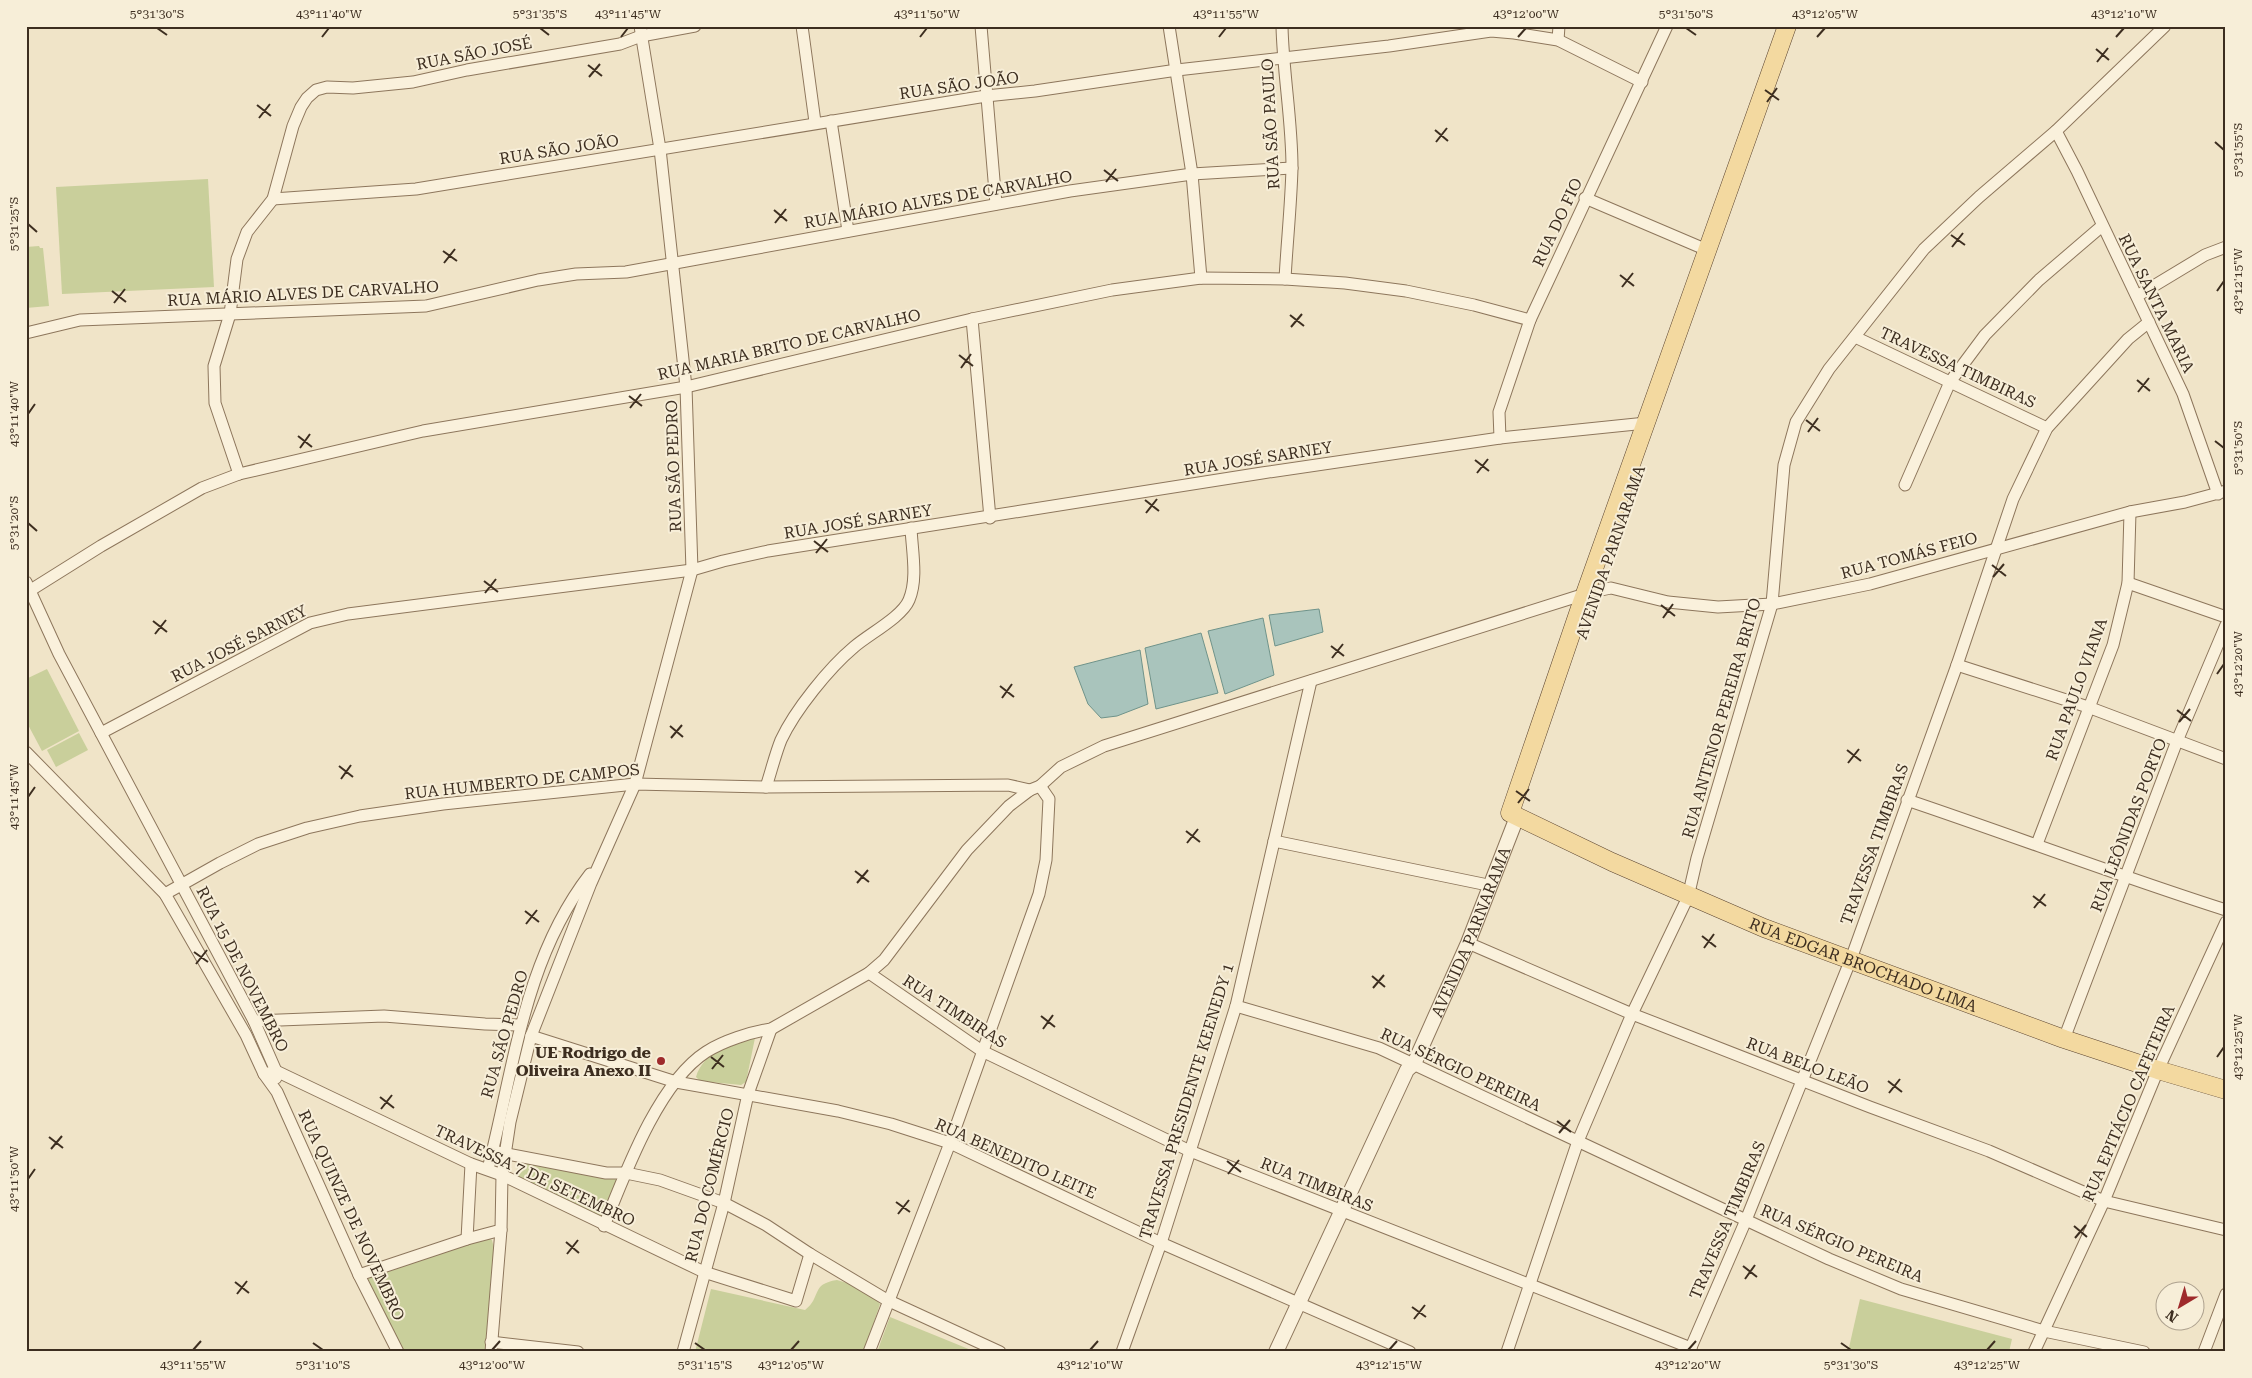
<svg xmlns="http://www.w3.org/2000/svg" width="2252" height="1378" font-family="'Roboto Serif',serif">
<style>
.green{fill:#c9cf9b}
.water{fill:#a9c4bc;stroke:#6f938a}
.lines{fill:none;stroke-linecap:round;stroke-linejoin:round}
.minor-casing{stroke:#8d765c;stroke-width:13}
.tertiary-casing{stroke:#8d765c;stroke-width:16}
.primary-casing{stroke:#5b4430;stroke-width:19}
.minor{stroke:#faf1dc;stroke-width:11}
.tertiary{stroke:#faf1dc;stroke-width:14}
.primary{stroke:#f3d9a0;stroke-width:18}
.ticks{fill:none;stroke:#3d2e20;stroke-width:2}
.poi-dot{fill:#9e2a2b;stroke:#f7eed8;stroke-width:2}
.labels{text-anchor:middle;stroke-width:4;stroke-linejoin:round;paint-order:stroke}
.street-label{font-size:16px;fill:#3d2e20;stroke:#f7eed8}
.poi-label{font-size:16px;font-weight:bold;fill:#3d2e20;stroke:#f7eed8;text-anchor:end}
.neatline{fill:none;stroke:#3d2e20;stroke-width:2}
.ticks-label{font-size:12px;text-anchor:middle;fill:#3d2e20}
</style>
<rect width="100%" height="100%" fill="#f0e4c8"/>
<g class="green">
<polygon points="208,179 214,287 62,294 56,187"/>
<polygon points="39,246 40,248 43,248 49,306 26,308 26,247"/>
<polygon points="47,669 79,731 42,751 26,721 26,679"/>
<polygon points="79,733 88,750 56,767 47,750"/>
<path d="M752,1037l3,1 -9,44 -5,3 -41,-4 -4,-4c8,-26 33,-31 56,-40z"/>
<polygon points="519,1162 615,1178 617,1182 605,1218 515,1175"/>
<polygon points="488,1238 492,1240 494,1248 485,1352 404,1352 368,1279 372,1276"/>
<path d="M837,1280c15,4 34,12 43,24l-16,48h-169l16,-63 94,21c17,-13 5,-26 32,-30z"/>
<polygon points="1860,1299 2012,1339 2009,1352 1848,1352"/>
<polygon points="890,1317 976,1352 877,1352"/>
</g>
<g class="water">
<polygon points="1319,609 1323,632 1275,646 1269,615"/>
<polygon points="1263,618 1274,675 1225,694 1208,631"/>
<polygon points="1201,633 1218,693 1156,709 1145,648"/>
<polygon points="1140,650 1148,704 1117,716 1101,718 1088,704 1074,667"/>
</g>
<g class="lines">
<g class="minor-casing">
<g id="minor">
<polyline points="802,26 815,122"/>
<polyline points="981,26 996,204"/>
<polyline points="1169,26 1192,174 1201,278"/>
<path d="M1282,26c1,47 10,94 10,142 -1,37 -5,74 -7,111"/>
<polyline points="1558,40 1559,26"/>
<polyline points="831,121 848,231"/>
<polyline points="2056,131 2077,171 2183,394 2218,494"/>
<polyline points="1585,198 1707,250"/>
<polyline points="273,199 416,189 986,96 1035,91 1177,70 1389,46 1491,31 1514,33 1558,40 1642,82"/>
<polyline points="2137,296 2205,255 2226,247"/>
<polyline points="972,319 990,518"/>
<polyline points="26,333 80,320 426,306 538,280 576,274 626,272 1070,191 1192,174 1292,168"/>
<polyline points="1855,337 2047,428"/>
<polyline points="1500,438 1499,412 1530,320 1667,26"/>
<polyline points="239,474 215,403 214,366 230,314 237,259 247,232 273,199 293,126 301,107 307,98 316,90 327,87 353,88 413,82 467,70 620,44 641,36 695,26"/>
<polyline points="1905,485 1950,382 1985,335 2039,280 2102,226"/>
<polyline points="26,582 59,654 254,1021 276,1071 276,1078"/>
<polyline points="2128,583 2226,617"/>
<polyline points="1596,591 1611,588 1668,602 1718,607 1772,604 1870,584 2130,512 2185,502 2226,491"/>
<polyline points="26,593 101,546 202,488 239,474 423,431 686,387 972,319 1112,290 1201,278 1285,279 1345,283 1406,291 1474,305 1530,320"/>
<polyline points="1957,665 2088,707 2226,759"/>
<polyline points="101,733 310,623 348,614 692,570 723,561 768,551 1262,473 1500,438 1646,423"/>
<polyline points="26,752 165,894 246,1035 264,1074 277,1092 359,1275 398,1352"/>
<path d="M766,787c5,-15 9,-32 15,-47 14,-30 48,-72 73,-93 15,-13 48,-30 55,-47 9,-21 3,-49 2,-72"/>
<path d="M1907,800c107,36 212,76 319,110"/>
<polyline points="1274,841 1483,884"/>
<polyline points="2037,844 2113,645 2128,583 2130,512"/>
<polyline points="165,894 220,863 258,844 307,828 360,816 443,804 635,784 766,787 1008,785 1030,790"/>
<polyline points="1468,943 1632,1014 1870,1107 1989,1151 2104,1201 2226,1230"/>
<polyline points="869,973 982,1051 1190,1151 1691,1348"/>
<polyline points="1236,1006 1379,1048 1829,1259 1901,1289 2044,1331 2144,1352"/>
<polyline points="254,1021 384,1016 485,1024 520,1025"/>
<polyline points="531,1036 676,1082 838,1111 891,1124 950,1143 1161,1243 1410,1352"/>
<polyline points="2064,1039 2177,741 2226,625"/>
<polyline points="264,1074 276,1071 471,1164 502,1175 704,1272 796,1301 810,1254"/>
<polyline points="492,1151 606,1173 626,1173 660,1180 724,1203 766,1225 810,1254 887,1300 1000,1352"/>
<path d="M488,1169c26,-101 36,-210 102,-295"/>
<path d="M604,1226c21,-52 54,-143 102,-174 17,-11 45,-20 65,-23l98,-56 15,-13 83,-110 42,-44 21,-16 10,-4 21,-19 43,-21 481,-152"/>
<polyline points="467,1239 471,1164"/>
<polyline points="359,1275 467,1239 501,1230"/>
<polyline points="491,1342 578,1352"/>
<polyline points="491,1352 501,1230 502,1175 510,1122 531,1036 591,883 635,784 692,570 686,387 660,149 640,26"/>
<polyline points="683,1352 724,1203 748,1094 771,1029"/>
<polyline points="869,1352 950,1143 1039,894 1046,860 1049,799 1040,786"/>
<polyline points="1122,1352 1161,1243 1236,1006 1311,681"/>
<polyline points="1507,1352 1578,1141 1632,1014 1688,897 1697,858 1772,604 1784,465 1796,422 1829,369 1924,249 1979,197 2056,131 2165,26"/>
<polyline points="1689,1352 1746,1220 1851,959 1957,665 2013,499 2047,428 2128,339 2149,322"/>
<polyline points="2034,1352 2104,1201 2158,1070 2226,922"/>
<polyline points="2204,1352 2226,1294"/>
</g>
</g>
<g class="tertiary-casing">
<g id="tertiary">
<path id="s1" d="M1276,1352l131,-282 7,-6 54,-121 49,-126"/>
</g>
</g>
<g class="primary-casing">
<g id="primary">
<path id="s2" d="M1787,26l-206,579 -71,208 102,49 152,66 300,111 94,31 68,20"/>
</g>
</g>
<use href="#minor" class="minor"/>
<use href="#tertiary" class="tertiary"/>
<use href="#primary" class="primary"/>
</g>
<path class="ticks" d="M157,28l10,7M540,28l9,7M1686,28l10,7M322,37l7,-9M621,37l7,-9M920,37l7,-9M1219,37l7,-9M1518,37l8,-9M1817,37l8,-9M2116,37l8,-9M2096,49l13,11M2097,62l11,-14M588,65l14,11M589,77l11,-13M1765,90l14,10M1767,102l10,-14M257,105l14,11M259,118l11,-14M1435,130l13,11M1436,142l11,-14M2215,142l9,8M1104,170l14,11M1106,182l10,-13M774,210l13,11M775,223l11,-14M28,224l9,8M1951,235l14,10M1952,247l11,-14M443,251l14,10M444,263l11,-14M1620,275l14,11M1622,287l11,-14M112,291l14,11M2217,291l7,-10M114,303l11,-14M1290,315l14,11M1291,327l11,-13M959,355l14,11M961,368l10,-14M2137,380l13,11M2138,392l11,-14M629,396l13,10M630,408l11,-14M28,414l7,-10M1806,420l14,11M1808,432l10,-14M298,436l14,11M2215,441l9,7M300,448l10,-14M1475,460l14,11M1477,473l11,-14M1145,500l14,11M1146,513l11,-14M28,523l9,8M814,541l14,11M816,553l11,-14M1992,565l14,11M1993,577l11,-13M484,581l14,11M485,593l11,-14M1661,605l14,11M1663,618l10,-14M153,621l14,11M155,634l11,-14M1331,646l13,10M1332,658l11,-14M2217,674l7,-10M1000,686l14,11M1002,698l10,-14M2177,710l14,11M2179,722l11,-13M670,726l13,11M671,738l11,-13M1847,750l14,11M1848,763l11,-14M339,766l14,11M341,779l10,-14M1516,791l14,10M28,797l7,-10M1518,803l11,-14M1186,831l14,11M1187,843l11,-14M855,871l14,11M857,883l11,-13M2033,896l13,10M2034,908l11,-14M525,911l14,11M526,924l11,-14M1702,936l14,11M1704,948l10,-14M194,952l14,10M196,964l11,-14M1372,976l13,11M1373,988l11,-13M1041,1016l14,11M1043,1029l10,-14M711,1057l13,10M2217,1057l7,-10M712,1069l11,-14M1888,1081l14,11M1889,1093l11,-14M380,1097l14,11M381,1109l11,-14M1557,1121l14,11M1559,1133l11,-13M49,1137l14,11M51,1149l11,-13M1227,1161l14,11M1228,1174l11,-14M28,1179l7,-10M896,1202l14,10M898,1214l11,-14M2074,1226l13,11M2075,1238l11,-13M566,1242l13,11M567,1254l11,-14M1743,1266l14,11M1745,1279l10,-14M235,1282l14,11M237,1294l10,-13M1412,1307l14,10M1414,1319l11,-14M313,1343l10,7M695,1343l10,7M1841,1343l10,7M193,1350l8,-9M492,1350l8,-9M791,1350l8,-9M1090,1350l8,-9M1389,1350l8,-9M1688,1350l8,-9M1987,1350l8,-9"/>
<circle class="poi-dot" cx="661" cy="1061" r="5"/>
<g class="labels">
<g class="street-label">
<text transform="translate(474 53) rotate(-11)" y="6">RUA SÃO JOSÉ</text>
<text transform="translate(959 85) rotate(-8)" y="6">RUA SÃO JOÃO</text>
<text transform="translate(1270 124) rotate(-93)" y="6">RUA SÃO PAULO</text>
<text transform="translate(559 149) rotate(-9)" y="6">RUA SÃO JOÃO</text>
<text transform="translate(938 199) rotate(-10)" y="6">RUA MÁRIO ALVES DE CARVALHO</text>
<text transform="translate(1557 222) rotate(-65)" y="6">RUA DO FIO</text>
<text transform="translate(303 293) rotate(-3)" y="6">RUA MÁRIO ALVES DE CARVALHO</text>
<text transform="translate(2157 303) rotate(64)" y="6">RUA SANTA MARIA</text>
<text transform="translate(789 344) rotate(-13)" y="6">RUA MARIA BRITO DE CARVALHO</text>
<text transform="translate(1958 367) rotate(25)" y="6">TRAVESSA TIMBIRAS</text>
<text transform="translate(1258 458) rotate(-9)" y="6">RUA JOSÉ SARNEY</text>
<text transform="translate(673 466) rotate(-92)" y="6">RUA SÃO PEDRO</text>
<text transform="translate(858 521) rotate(-9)" y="6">RUA JOSÉ SARNEY</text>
<text transform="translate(1610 552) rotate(-71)" y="6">AVENIDA PARNARAMA</text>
<text transform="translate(1909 555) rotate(-15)" y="6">RUA TOMÁS FEIO</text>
<text transform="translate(239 643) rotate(-27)" y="6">RUA JOSÉ SARNEY</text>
<text transform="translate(2076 689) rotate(-70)" y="6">RUA PAULO VIANA</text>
<text transform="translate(1721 718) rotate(-74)" y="6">RUA ANTENOR PEREIRA BRITO</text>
<text transform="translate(522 781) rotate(-6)" y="6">RUA HUMBERTO DE CAMPOS</text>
<text transform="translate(2128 825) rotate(-69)" y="6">RUA LEÔNIDAS PORTO</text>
<text transform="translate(1874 844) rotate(-70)" y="6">TRAVESSA TIMBIRAS</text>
<text dy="6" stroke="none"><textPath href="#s1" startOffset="464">AVENIDA PARNARAMA</textPath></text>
<text dy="6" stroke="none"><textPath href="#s2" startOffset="1219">RUA EDGAR BROCHADO LIMA</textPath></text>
<text transform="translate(243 969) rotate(63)" y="6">RUA 15 DE NOVEMBRO</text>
<text transform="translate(955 1011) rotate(33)" y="6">RUA TIMBIRAS</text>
<text transform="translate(504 1034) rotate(-74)" y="6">RUA SÃO PEDRO</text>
<text transform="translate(1808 1065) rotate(21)" y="6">RUA BELO LEÃO</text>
<text transform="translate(1461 1069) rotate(25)" y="6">RUA SÉRGIO PEREIRA</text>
<text transform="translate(1186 1101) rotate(-73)" y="6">TRAVESSA PRESIDENTE KEENEDY 1</text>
<text transform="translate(2128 1103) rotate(-67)" y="6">RUA EPITÁCIO CAFETEIRA</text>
<text transform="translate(1016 1158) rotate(24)" y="6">RUA BENEDITO LEITE</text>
<text transform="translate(535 1175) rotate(25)" y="6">TRAVESSA 7 DE SETEMBRO</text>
<text transform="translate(1317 1184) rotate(22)" y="6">RUA TIMBIRAS</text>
<text transform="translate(709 1185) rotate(-76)" y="6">RUA DO COMÉRCIO</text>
<text transform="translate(352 1215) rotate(65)" y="6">RUA QUINZE DE NOVEMBRO</text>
<text transform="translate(1727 1220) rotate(-67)" y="6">TRAVESSA TIMBIRAS</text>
<text transform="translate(1842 1243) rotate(23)" y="6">RUA SÉRGIO PEREIRA</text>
</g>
<g class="poi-label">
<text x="651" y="1058">UE Rodrigo de<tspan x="651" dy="18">Oliveira Anexo II</tspan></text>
</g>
</g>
<rect width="2252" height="1378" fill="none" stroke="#f7eed8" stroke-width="55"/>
<g transform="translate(2180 1306) rotate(218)"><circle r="24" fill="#f7eed8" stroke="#ada18e"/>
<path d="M0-4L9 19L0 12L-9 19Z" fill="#9e2a2b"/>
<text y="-8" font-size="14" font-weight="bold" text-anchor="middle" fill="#3d2e20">N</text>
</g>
<rect x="28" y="28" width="2196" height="1322" class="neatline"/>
<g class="ticks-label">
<text x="157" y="18">5°31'30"S</text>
<text x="329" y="18">43°11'40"W</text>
<text x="540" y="18">5°31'35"S</text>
<text x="628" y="18">43°11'45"W</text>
<text x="927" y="18">43°11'50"W</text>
<text x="1226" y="18">43°11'55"W</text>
<text x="1526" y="18">43°12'00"W</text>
<text x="1686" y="18">5°31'50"S</text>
<text x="1825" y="18">43°12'05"W</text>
<text x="2124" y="18">43°12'10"W</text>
<text transform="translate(2238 150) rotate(-90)" y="4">5°31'55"S</text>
<text transform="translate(14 224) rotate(-90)" y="4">5°31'25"S</text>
<text transform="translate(2238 281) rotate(-90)" y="4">43°12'15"W</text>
<text transform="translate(14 414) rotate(-90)" y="4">43°11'40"W</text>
<text transform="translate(2238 448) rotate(-90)" y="4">5°31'50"S</text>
<text transform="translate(14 523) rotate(-90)" y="4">5°31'20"S</text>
<text transform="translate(2238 664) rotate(-90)" y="4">43°12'20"W</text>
<text transform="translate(14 797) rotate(-90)" y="4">43°11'45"W</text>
<text transform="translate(2238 1047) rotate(-90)" y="4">43°12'25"W</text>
<text transform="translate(14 1179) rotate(-90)" y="4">43°11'50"W</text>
<text x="193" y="1369">43°11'55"W</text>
<text x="323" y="1369">5°31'10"S</text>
<text x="492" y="1369">43°12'00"W</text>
<text x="705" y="1369">5°31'15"S</text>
<text x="791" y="1369">43°12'05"W</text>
<text x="1090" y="1369">43°12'10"W</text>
<text x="1389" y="1369">43°12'15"W</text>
<text x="1688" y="1369">43°12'20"W</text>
<text x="1851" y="1369">5°31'30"S</text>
<text x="1987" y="1369">43°12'25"W</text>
</g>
</svg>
